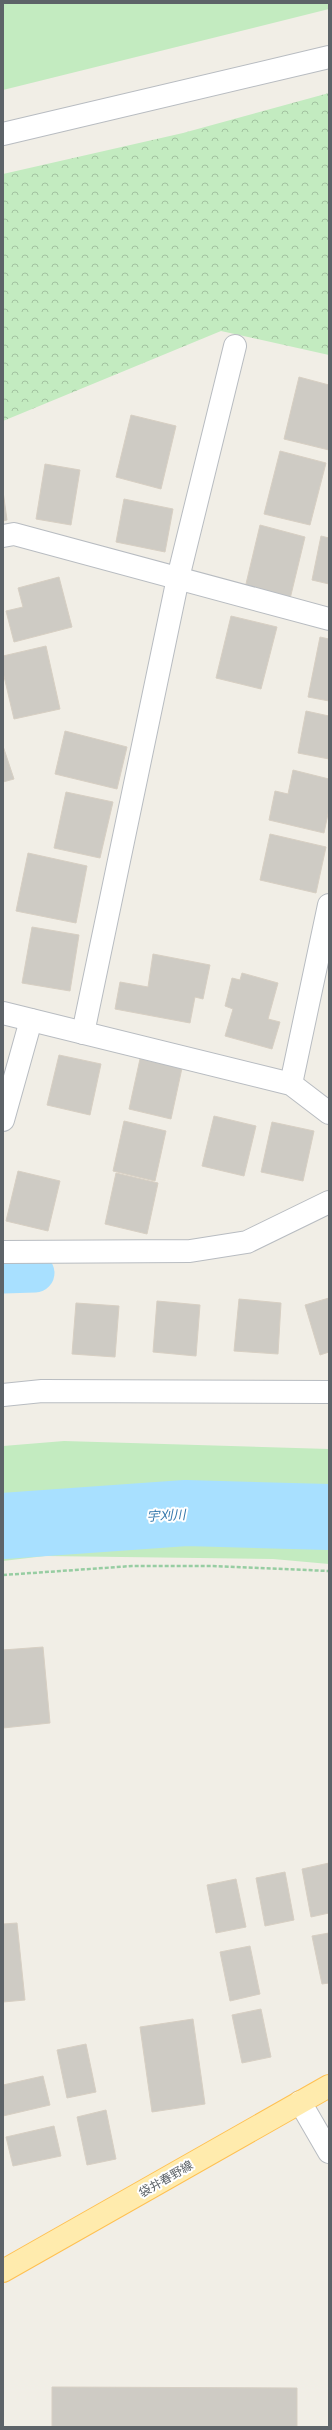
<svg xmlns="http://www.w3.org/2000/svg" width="332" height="2430" font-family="Helvetica,'Noto Sans JP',sans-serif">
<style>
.grass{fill:#c3ebc0}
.forest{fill:url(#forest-crowns)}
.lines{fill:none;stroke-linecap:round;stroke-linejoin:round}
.canal{stroke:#a8e0ff;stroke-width:39}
.river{stroke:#a8e0ff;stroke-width:66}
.building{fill:#cecbc4;stroke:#d7cfc3}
.minor-casing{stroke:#b8bcc1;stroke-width:24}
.major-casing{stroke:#ffc051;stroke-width:24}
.path{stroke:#97cda2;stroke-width:2.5;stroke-dasharray:4 2;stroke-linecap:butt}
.minor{stroke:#fff;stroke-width:22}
.major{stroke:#ffebad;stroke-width:22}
.labels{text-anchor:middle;stroke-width:4;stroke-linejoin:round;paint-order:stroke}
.street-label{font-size:12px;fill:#5d6368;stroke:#fff}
.water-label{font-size:13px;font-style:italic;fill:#3377ab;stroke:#fff}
</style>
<defs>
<pattern id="forest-crowns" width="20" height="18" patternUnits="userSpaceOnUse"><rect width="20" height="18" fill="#c3ebc0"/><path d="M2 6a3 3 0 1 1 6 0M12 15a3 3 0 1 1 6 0" fill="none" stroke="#a2c2a0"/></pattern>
</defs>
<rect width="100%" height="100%" fill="#f1eee6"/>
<g class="grass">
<polygon points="3,3 329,3 329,9 3,90"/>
<polygon points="64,1441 329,1449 329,1564 273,1559 45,1556 3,1561 3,1446"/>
</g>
<polygon class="forest" points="329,93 329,355 221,331 3,421 3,174 183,133"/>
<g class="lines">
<polyline class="canal" points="3,1274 35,1273"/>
<polyline class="river" points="3,1526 186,1513 329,1517"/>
</g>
<g class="building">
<polygon points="299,377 329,385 329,450 284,439"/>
<polygon points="131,415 176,426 161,489 116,477"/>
<polygon points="280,451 326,463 310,525 264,514"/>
<polygon points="45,464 80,470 71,525 36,519"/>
<polygon points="3,491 7,520 3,521"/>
<polygon points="124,499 173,509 165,552 116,542"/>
<polygon points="260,525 305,537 290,599 245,588"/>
<polygon points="321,536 329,538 329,584 312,580"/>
<polygon points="59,577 72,627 14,642 6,611 23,607 18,588"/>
<polygon points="231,616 277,627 261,689 216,678"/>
<polygon points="320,637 329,639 329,701 308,697"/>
<polygon points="46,646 60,709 14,719 3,672 3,656"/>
<polygon points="306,711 329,716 329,759 298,753"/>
<polygon points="65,731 127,747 117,789 55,774"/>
<polygon points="3,746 14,779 3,782"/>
<polygon points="293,770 329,779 329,809 324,833 269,820 275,791 288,794"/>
<polygon points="66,792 113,802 100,858 54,848"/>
<polygon points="270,834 326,847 316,893 260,880"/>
<polygon points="28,853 87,866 76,923 16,911"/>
<polygon points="32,927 79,935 70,991 22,983"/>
<polygon points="153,954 210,965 203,999 195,997 190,1023 115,1009 120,982 148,987"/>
<polygon points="242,973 278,983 268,1019 280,1022 272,1049 225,1036 233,1009 225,1006 232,978 240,980"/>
<polygon points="59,1055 101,1064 90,1115 47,1105"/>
<polygon points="140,1059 182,1068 171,1119 129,1109"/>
<polygon points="214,1116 256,1126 244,1176 202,1166"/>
<polygon points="124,1121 166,1131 155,1181 113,1171"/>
<polygon points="272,1122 314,1131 303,1181 261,1172"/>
<polygon points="18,1171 60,1181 48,1231 6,1221"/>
<polygon points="116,1173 158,1183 147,1234 105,1224"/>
<polygon points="329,1298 329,1352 320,1355 305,1305"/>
<polygon points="239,1299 281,1303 278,1354 234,1351"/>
<polygon points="157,1301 200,1305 196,1356 153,1352"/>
<polygon points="76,1303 119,1306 115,1357 72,1354"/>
<polygon points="43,1647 50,1723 3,1728 3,1650"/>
<polygon points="329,1863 329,1913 311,1917 302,1869"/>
<polygon points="285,1872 294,1920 265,1926 256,1878"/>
<polygon points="236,1879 246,1927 216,1933 207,1885"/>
<polygon points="17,1923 25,2000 3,2002 3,1924"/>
<polygon points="329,1933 329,1983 322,1984 312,1936"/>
<polygon points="250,1946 260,1994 230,2001 220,1952"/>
<polygon points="261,2009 271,2057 242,2063 232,2015"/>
<polygon points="193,2019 205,2104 152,2112 140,2027"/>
<polygon points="86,2044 96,2092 67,2098 57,2050"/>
<polygon points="43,2076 50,2105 3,2116 3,2085"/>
<polygon points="106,2110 116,2159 87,2165 77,2117"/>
<polygon points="54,2126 61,2156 13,2166 6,2137"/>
<polygon points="52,2387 297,2388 297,2427 52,2427"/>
</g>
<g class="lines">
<g class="minor-casing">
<g id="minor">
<polyline points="3,134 329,57"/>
<polyline points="3,536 14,534 329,619"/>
<polyline points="3,1013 291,1084 329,1113"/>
<polyline points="83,1033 178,578 235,346"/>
<polyline points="291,1084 329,905"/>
<polyline points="3,1120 31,1020"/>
<polyline points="3,1252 190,1251 247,1242 329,1202"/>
<polyline points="3,1395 42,1391 329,1392"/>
<polyline points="300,2102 329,2152"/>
</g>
</g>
<g class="major-casing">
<polyline id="major" points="3,2271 329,2086"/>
</g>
<polyline class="path" points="3,1575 132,1566 213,1566 329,1571"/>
<use href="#minor" class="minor"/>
<use href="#major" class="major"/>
</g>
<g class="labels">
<g class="street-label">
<text transform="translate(166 2179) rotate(-30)" y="4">袋井春野線</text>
</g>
<g class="water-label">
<text transform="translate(166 1515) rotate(-3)" y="5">宇刈川</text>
</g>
</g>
<rect width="332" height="2430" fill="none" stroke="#5d6368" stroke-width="8"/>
</svg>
